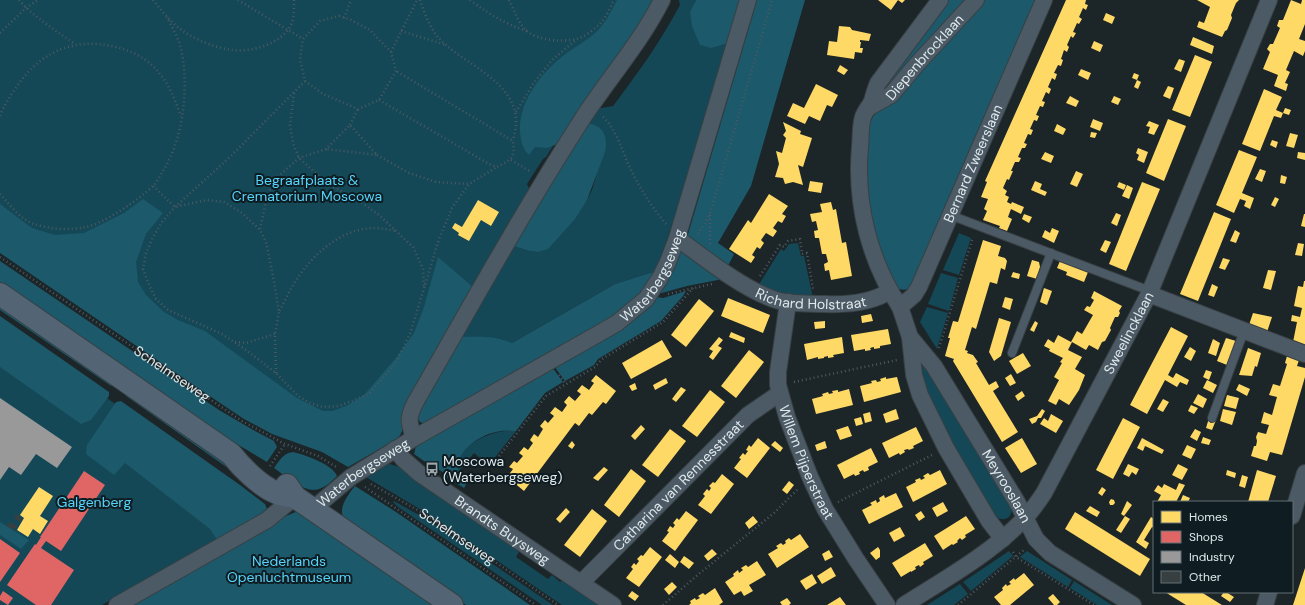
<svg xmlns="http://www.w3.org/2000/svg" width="1305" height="605" font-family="'DM Sans',sans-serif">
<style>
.green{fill:#144857}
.forest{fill:#1b596b}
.homes{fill:#ffd966}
.shops{fill:#e06666}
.industry{fill:#999}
.building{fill:#383f40}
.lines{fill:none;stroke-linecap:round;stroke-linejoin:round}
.lane-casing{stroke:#384043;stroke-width:10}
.street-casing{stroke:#384043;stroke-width:18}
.secondary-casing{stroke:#384043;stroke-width:24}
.path{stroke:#4e5961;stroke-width:2.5;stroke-dasharray:1 3;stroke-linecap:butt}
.lane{stroke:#4c5a66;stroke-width:8}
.street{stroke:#4c5a66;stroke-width:16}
.secondary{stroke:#536574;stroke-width:22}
.labels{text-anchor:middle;stroke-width:4;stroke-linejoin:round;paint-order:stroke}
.street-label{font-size:14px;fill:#dfe9ec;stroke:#0f1d22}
.park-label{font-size:14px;fill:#56d5fc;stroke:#0f1d22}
.poi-label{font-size:14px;fill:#dfe9ec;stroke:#0f1d22;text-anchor:start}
</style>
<rect width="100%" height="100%" fill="#1c2528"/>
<g class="green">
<polygon points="0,0 646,0 546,157 543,159 527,184 530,191 474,288 470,285 362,438 0,225"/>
<path d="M679,0h17l-6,13 22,35 14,-4 -49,166 -21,61 -41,13 -103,59 -10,-4 -42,-2 53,-91 16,5 9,1 49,-52 5,-10 5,-17 -11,-50 10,-14 17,-3c25,-33 48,-65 67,-101z"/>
<polygon points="959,233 971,238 959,275 943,270"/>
<polygon points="798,243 801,256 804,256 813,298 790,297 758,286 781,249 784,251 789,244"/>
<polygon points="941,273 958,278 949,311 928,304"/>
<polygon points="927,307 948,313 937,349 920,322"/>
<polygon points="0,324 254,500 256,517 102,605 0,605"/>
<path d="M922,366l4,1 85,138c3,13 -7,18 -17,11 -28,-47 -59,-93 -75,-146z"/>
<path d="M505,431h11l-27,34 -15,-12 -15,18 -1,-1c-2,-23 28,-37 47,-39z"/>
<polygon points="390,464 399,467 517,548 516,550 519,552 516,557 548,579 552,575 560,582 564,580 601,605 562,605 430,515 364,476 381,465"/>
<polygon points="394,501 428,520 553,605 542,605 398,507 393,502"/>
<polygon points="1009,551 1013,556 971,591 963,582"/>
<polygon points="1027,551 1072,580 1068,587 1020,557"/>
<polygon points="1074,581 1112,605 1097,605 1070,588"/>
<polygon points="960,584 968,594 954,605 927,605"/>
</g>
<g class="forest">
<path d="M617,0h38l-17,30 -78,113 -13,5 -12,-1 -6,8c-6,-5 -9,-16 -9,-25 -1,-28 21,-57 43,-74 10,-8 22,-14 32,-23 10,-9 16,-21 22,-33z"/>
<polygon points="696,0 740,0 726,44 712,48 700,45 692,26 690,12"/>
<polygon points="757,0 805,0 751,186 718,243 734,254 727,268 686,241"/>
<polygon points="945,0 971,0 894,86 884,91 882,88"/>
<path d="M980,0h58l-124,285c-7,5 -10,6 -18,3l-20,-47 -11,-56 4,-61 5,-9z"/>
<path d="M586,123c18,2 22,14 19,29l-18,48 -12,19 -27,30 -10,3 -9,-1 -16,-5z"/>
<path d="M143,199l20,14 -17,21 -10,28 2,20 8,13 18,17 14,8 27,11 92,67 26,13h10l15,-6 17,-11 31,-36 18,-25 10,-26 14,-50 36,31 -71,129c0,9 1,15 -6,22l-49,28 -26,-15 -50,-18 -28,-15 -21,-14 -223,-152v-49l32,24 23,7 29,-2 40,-20z"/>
<polygon points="683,246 723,279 687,286 662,293 660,293 673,270"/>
<polygon points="0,261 219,410 255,431 274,441 277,447 267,462 247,450 216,432 0,284"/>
<path d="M656,271l-14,23 -22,19 -196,111 -4,-2 -4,-6 44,-79c18,0 35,-2 52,6l103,-59z"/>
<polygon points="686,291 683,296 661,321 598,359 594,365 565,381 554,366 636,318 646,309 657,297 663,298"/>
<polygon points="0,304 112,382 111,386 0,310"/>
<polygon points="0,316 109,392 109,396 91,420 81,424 0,367"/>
<path d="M552,367l11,15 -18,11 -29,38c-7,0 -13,-1 -20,1 -16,3 -40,19 -38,38l11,9 -5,9 -21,-13 1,-2 -12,-8 -1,1 -17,-12 2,-8z"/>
<polygon points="130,394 207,449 249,483 126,396"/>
<polygon points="121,401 240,485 265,504 267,509 266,513 217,540 210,529 125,463 114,475 86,454 87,445 116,402"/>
<path d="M293,452c10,2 41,13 44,24 -5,5 -11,11 -18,13 -14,5 -33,-13 -45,-21 6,-8 9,-15 19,-16z"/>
<path d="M355,486l41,26 134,93h-64l-120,-83c-1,-3 -4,-6 -4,-9 -1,-9 7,-20 13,-27z"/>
<polygon points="298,511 438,605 126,605 286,516"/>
<polygon points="0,522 29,540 21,549 0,535"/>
</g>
<g class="homes">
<polygon points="878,0 905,0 902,3 898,0 891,10"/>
<polygon points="1066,0 1086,0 1085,4 1088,5 1086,10 1083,8 1079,17 1082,19 1079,24 1077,23 1073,32 1076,33 1073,38 1071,36 1067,45 1069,47 1067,52 1064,50 1061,59 1063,60 1061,66 1058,65 1054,73 1057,74 1055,80 1052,78 1048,87 1051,89 1049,94 1046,92 1042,101 1045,102 1043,107 1040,106 1036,115 1039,116 1037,121 1034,120 1030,129 1033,130 1031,135 1028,134 1024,143 1027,144 1025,148 1022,148 1018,157 1021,158 1019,162 1015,162 1011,171 1013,171 1009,180 1007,179 1003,188 1007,191 1005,195 1009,197 1007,202 1011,204 1012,202 1024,207 1021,214 1011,209 1008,217 1012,219 1007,231 999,228 1000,226 983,220 987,211 984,209 988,199 981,197 987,182 985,181"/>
<polygon points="1197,0 1239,0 1236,3 1231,15 1232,18 1227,30 1225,31 1222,37 1197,27 1199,21 1204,23 1210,7"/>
<polygon points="1291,0 1301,4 1302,0 1305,0 1305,24 1299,39 1305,41 1305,51 1303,56 1294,51 1286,70 1290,72 1285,83 1288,84 1286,91 1274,86 1278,75 1263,69 1270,52 1267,49 1270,44 1273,44 1280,28 1277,26 1279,20 1283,20"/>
<polygon points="1106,13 1115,17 1112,24 1103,20"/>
<polygon points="839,26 850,27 852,30 871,34 869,41 860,40 860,42 861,42 860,48 863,48 862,53 855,52 854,59 827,55 829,41 837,42"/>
<polygon points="1193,37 1214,46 1212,54 1190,45"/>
<polygon points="1094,41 1103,45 1100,52 1091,48"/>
<polygon points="1195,55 1212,62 1190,117 1172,110"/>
<polygon points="1179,59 1185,61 1181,72 1174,69"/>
<polygon points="840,65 848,70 844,75 837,71"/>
<polygon points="1081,69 1091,73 1088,80 1078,75"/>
<polygon points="1134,73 1139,75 1137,80 1132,78"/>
<polygon points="1137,80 1141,82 1138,89 1134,87"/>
<polygon points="816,84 838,95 832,107 827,105 820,121 809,116 805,124 787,116 793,103 804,108"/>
<polygon points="1168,86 1174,88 1170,99 1163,96"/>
<polygon points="1264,89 1282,97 1276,110 1283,113 1281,118 1274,116 1260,151 1242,144"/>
<polygon points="1070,96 1079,101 1076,107 1066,103"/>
<polygon points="1114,96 1121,99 1118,105 1111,102"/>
<polygon points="1285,108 1291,110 1289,115 1283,113"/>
<polygon points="1093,119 1103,123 1100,131 1090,127"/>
<polygon points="1168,119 1186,126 1164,181 1146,173"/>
<polygon points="1149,121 1159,125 1154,135 1148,133 1150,127 1146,126"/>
<polygon points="783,122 801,131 800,134 812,138 803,167 798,165 803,185 793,182 785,184 783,178 775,177 779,164 776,151 782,153 786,138 783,135 786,131"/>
<polygon points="1057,124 1066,129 1063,135 1054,131"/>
<polygon points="1091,132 1097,133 1095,138 1090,137"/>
<polygon points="1290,133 1298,135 1294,148 1286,146"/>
<polygon points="1272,140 1278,142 1276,148 1270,145"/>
<polygon points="1138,148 1148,152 1144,163 1137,160 1139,155 1136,153"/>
<polygon points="1239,150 1257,157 1242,193 1254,198 1250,209 1244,206 1246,201 1240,199 1234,213 1216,205"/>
<polygon points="1045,152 1054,156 1051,163 1041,159"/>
<polygon points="1298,152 1305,153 1305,160 1297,158"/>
<polygon points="1260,169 1266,171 1262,182 1255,179"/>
<polygon points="1076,171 1083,174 1077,187 1070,184"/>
<polygon points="1281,175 1287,177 1285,184 1280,183"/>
<polygon points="810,181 823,183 821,193 808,191"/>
<polygon points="1035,181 1042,184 1040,189 1047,192 1045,196 1031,190"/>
<polygon points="1119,182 1126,185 1124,190 1117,187"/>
<polygon points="1142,182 1160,189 1126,271 1109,264"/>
<polygon points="1127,185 1133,188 1129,199 1122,196"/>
<polygon points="769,194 788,206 782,214 786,216 782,223 778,221 773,228 777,231 773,237 766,233 761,240 764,243 760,249 757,247 752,255 755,257 751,263 729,249 748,220 751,223"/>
<polygon points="1275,197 1279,199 1275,207 1271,205"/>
<polygon points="478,200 499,212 491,226 481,220 469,241 458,235 459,233 452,228 455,223 462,227"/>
<polygon points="831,202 833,210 836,209 842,243 846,242 852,276 831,280 829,270 825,271 824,264 828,262 826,254 822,254 819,238 815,238 814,231 818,230 816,221 812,222 810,214 822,212 820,204"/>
<polygon points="1214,212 1231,219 1198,301 1180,294"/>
<polygon points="1116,213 1121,215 1117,226 1111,223"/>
<polygon points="1024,214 1032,217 1029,223 1022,219"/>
<polygon points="1304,214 1305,214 1305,227 1301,226"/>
<polygon points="1052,228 1059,231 1054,243 1042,237 1045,230 1050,233"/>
<polygon points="1235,230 1240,233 1236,243 1230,241"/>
<polygon points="983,240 1001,246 998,256 1005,258 1007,261 1005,270 1001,268 997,284 990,282 976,329 972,327 965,350 968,351 967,353 973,355 978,362 976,363 989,385 996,381 999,387 993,391 1018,432 1002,442 953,361 954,359 945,356 950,338 948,338 953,321 958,322"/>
<polygon points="1105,240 1111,242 1106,253 1100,250"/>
<polygon points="1298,243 1304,244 1302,256 1295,255"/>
<polygon points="1223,258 1230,260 1225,270 1219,268"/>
<polygon points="1032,260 1039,262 1040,267 1037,279 1027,276"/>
<polygon points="1060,261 1088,272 1084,282 1066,275 1067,272 1057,268"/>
<polygon points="1268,270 1276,271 1271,290 1263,288"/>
<polygon points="1013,272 1020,274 1019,279 1011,277"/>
<polygon points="1304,281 1305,281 1305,345 1293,342 1297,322 1291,321 1292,315 1300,317 1302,308 1294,306 1298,286 1303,287"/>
<polygon points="1212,284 1218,287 1214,297 1208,295"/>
<polygon points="1044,288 1052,291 1047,305 1040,302"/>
<polygon points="1094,291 1122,306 1119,311 1120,313 1118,317 1115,317 1110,328 1111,330 1105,341 1102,342 1098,350 1089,345 1086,350 1072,342 1068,350 1082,357 1075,369 1085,375 1079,390 1069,405 1059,399 1056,405 1048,401 1059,380 1054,377 1062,363 1060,362 1063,358 1049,351 1050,349 1044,346 1048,339 1054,343 1058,335 1071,342 1077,331 1082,334 1093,315 1084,310 1087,306 1090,307 1094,300 1091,298"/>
<polygon points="1005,297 1013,299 1010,310 1002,307"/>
<polygon points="728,298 770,315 763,333 721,316"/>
<polygon points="699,299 714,311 686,347 671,335"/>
<polygon points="1253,313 1272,317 1267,332 1249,325"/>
<polygon points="871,314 873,321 862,323 861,316"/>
<polygon points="999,318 1011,322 1001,356 994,361 989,352"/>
<polygon points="825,321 825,328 815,329 814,322"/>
<polygon points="1035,321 1038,323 1034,332 1030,330"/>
<polygon points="1171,327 1188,336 1168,375 1173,378 1176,373 1189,380 1187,385 1180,382 1177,387 1165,380 1147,414 1130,405"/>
<polygon points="888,329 891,344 880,346 880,348 874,349 874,347 870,348 871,350 865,351 865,349 854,351 851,335"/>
<polygon points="731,332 745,338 744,343 729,337"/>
<polygon points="719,337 723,340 718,346 722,348 713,360 709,357 713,351 709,349"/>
<polygon points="842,337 844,353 833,355 834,357 828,358 828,356 824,357 824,358 818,359 818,357 807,360 804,344"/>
<polygon points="1226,338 1236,341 1227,365 1217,361"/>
<polygon points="1213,339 1220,343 1216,356 1208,353"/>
<polygon points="662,340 672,357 631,379 622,363"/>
<polygon points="1190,347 1196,351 1191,361 1184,357"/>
<polygon points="1248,348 1261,353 1257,367 1255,366 1252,376 1239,375"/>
<polygon points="749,350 764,362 736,398 721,386"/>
<polygon points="1023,353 1031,366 1017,374 1009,361"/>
<polygon points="1287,356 1299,360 1297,366 1305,368 1305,377 1282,455 1270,452 1267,461 1251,456 1254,446 1256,446 1257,441 1256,437 1258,432 1266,434 1269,425 1261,423 1264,412 1272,415 1277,397 1269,395 1273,384 1280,386 1287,364 1285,363"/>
<polygon points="1206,370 1212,372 1209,380 1203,377"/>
<polygon points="1011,374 1016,383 1010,386 1005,378"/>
<polygon points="596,375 616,391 606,404 603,402 592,415 589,413 579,426 575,423 524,491 507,477 513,469 509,467 514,461 517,463 523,456 519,453 524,447 528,450 533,443 530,440 534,434 538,437 543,429 540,426 545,420 548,423 554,416 550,413 555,407 562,412 567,405 564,402 569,396 575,401 581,394 577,391 582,385 589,390 594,383 591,381"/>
<polygon points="886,377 886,379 897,377 901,392 864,402 860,386 872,383 871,381 876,380 877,382 881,381 880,379"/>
<polygon points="666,378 668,383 655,390 653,385"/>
<polygon points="1207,380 1217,385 1213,393 1203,388"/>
<polygon points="635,383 637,389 632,391 629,386"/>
<polygon points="1239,384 1250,389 1247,396 1236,390"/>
<polygon points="681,387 686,390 676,402 672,399"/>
<polygon points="849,389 853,405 816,414 812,399 823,396 822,394 828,392 829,394 833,393 832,391 838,390 838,392"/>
<polygon points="710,390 725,402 697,437 682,426"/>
<polygon points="1022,391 1025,396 1018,401 1015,396"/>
<polygon points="1198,394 1207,399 1203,408 1193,403"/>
<polygon points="1227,395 1239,398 1236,409 1224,406"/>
<polygon points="1163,399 1169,402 1163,412 1157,409"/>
<polygon points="1191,405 1198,408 1194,414 1188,411"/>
<polygon points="896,409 899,419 886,423 883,414"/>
<polygon points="1042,409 1045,411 1041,418 1038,418 1036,422 1032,424 1029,419 1037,416"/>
<polygon points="1223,409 1236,412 1232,425 1220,421"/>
<polygon points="870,412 872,421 865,423 863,414"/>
<polygon points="1051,414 1063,421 1056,433 1040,424 1044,418 1048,421"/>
<polygon points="861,417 863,424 856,426 854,419"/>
<polygon points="1123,418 1140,427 1113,479 1096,470"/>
<polygon points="1209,418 1216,420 1212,430 1206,428"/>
<polygon points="641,425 645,429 635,440 631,436"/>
<polygon points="848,426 852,436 840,440 836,430"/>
<polygon points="916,427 923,441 913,446 914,448 909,450 908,449 904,450 905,452 900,455 899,453 889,458 882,443"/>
<polygon points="670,429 686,441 658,477 642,465"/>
<polygon points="1195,429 1201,432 1197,441 1190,437"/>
<polygon points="1203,437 1211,440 1209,445 1201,443"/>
<polygon points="758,438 770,448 747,478 734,468 741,459 739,458 743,453 745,455 748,451 746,450 749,445 751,447"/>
<polygon points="1022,438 1037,464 1021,473 1005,448"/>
<polygon points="1142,438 1164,450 1162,454 1145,446 1143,451 1137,448"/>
<polygon points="572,441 575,445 572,449 568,446"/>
<polygon points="775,441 783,448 780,452 771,445"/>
<polygon points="825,441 827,448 817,451 815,445"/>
<polygon points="1187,445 1196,449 1191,459 1182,455"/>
<polygon points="871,448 878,462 868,467 869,470 864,472 863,470 859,472 860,474 855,476 854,474 844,479 837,465"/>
<polygon points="1128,464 1139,469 1136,475 1132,472 1129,477 1123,474"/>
<polygon points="1178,464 1188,469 1182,480 1172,475"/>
<polygon points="604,467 608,470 598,481 593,478"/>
<polygon points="631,469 646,481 619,517 604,505"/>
<polygon points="940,470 947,484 913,502 906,487 916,482 915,480 920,478 921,480 925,478 923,476 928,473 930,475"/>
<polygon points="1227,470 1236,473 1235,478 1226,475"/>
<polygon points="1257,470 1276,476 1268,502 1248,502"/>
<polygon points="722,474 734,484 711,514 698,505 705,496 703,494 707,489 709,491 711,488 709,486 713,482 715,483"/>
<polygon points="1242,475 1248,477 1245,488 1239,486"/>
<polygon points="789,481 794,485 787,494 782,490"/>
<polygon points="1179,483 1185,485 1176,502 1157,502 1161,495 1154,491 1158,485 1162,488 1164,484 1176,490"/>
<polygon points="39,487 53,496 40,516 48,521 40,534 33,529 28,537 17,530 24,518 20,515"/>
<polygon points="1102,487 1106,490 1102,496 1098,493"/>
<polygon points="896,493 903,507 869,524 862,510 872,505 870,503 876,500 877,503 880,501 879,498 884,495 885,498"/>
<polygon points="1183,495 1190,498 1188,502 1180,502"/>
<polygon points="1111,499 1114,500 1115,503 1113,505 1110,505 1109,502"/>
<polygon points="1127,501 1132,505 1124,516 1121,514"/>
<polygon points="943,502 948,511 937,517 932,508"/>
<polygon points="1090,506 1100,512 1097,517 1086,511"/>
<polygon points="566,508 570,512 560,523 556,519"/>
<polygon points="592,509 607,521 580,557 564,545"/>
<polygon points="686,511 698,520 675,551 662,541 669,532 667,531 670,526 673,528 675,525 673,523 677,518 679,520"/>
<polygon points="921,511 925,517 919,521 915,515"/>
<polygon points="1075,512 1150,559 1140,576 1065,529"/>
<polygon points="753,516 758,522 749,529 745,523"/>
<polygon points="966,516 975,529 965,535 966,537 962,540 960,538 957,541 958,542 953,545 952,544 943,550 934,536"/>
<polygon points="1125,516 1130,519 1121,533 1116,530"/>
<polygon points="1151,517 1154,519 1154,528 1152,527 1144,540 1149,543 1146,549 1136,542"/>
<polygon points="900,527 905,536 894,542 889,533"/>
<polygon points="800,534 809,547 777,568 768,554 778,548 776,546 781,543 783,545 786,543 785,541 789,538 791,540"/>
<polygon points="925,543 933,556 923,562 924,564 920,567 919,565 915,567 916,569 911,572 911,571 901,577 892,563"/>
<polygon points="650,547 662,557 639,587 626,578 633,569 631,567 634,563 636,565 639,561 637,559 641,555 643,556"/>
<polygon points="878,547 880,550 880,557 876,560 870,553"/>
<polygon points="712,549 717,554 708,561 704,556"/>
<polygon points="829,550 833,557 825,561 822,554"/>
<polygon points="670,554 679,562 675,568 665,560"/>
<polygon points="684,556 694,563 689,569 680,562"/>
<polygon points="757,561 766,575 749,585 753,591 744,596 741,591 734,595 725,582 734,576 733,574 738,570 739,573 743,570 741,568 746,565 748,567"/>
<polygon points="831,567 836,576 822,584 817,576"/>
<polygon points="1305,568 1305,605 1293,605"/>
<polygon points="1024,573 1034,585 1010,605 1001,605 994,597 1003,590 1002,588 1006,584 1007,586 1011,584 1009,582 1014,578 1015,580"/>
<polygon points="812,574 817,583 806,590 800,581"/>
<polygon points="672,582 677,587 669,595 664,589"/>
<polygon points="715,588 723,602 719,605 689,605 691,603 690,601 695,598 696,600 700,598 698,596 703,593 705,595"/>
<polygon points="632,591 639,596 635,601 628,596"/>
<polygon points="1165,592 1201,592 1222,605 1186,605"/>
<polygon points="1224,592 1226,592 1234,597 1230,602 1221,596"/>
<polygon points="1053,594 1060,602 1057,605 1054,605 1048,598"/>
<polygon points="840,597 846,605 827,605"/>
<polygon points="787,598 791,603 789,605 782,605 780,602"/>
</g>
<g class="shops">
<polygon points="84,471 105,485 61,551 46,541 41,548 74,570 51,605 36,605 7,585 35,544 36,545 41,537 40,537"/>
<polygon points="0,539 20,553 0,582"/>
<polygon points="3,591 13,598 8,605 0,600 0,596"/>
</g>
<polygon class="industry" points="0,398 72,447 57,468 36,454 21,475 9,467 0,480"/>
<g class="building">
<polygon points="16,514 22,519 20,522 14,518"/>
<polygon points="10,522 17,526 14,530 7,526"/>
</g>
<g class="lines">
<g class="lane-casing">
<g id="lane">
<polyline points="950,215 1150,291"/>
<polyline points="1012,353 1051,253"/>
<polyline points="1212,418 1244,331"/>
</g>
</g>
<g class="street-casing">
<g id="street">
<path id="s3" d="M868,108l23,-13 26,-31 59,-64"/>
<path id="s4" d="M677,238c29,21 63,49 96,61 16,6 35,4 52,5 22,1 46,-1 65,-13"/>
<polyline points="1149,294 1305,354"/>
<path id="s5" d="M788,302l-10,70v13l9,32 23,60 15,32 31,50 31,46"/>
<path d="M900,307c-31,-47 -45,-104 -40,-160 1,-10 0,-21 3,-30 2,-6 7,-11 9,-16 2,-6 3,-12 6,-18l62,-83"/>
<path id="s6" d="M910,337l24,29 83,136 19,37 14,14 83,52"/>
<path d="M414,438c-5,-16 -7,-19 1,-35 54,-94 107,-190 166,-282 26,-41 59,-77 81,-121"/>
<path id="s7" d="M395,449l8,10 17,15 193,131"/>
<path id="s8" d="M313,509l38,-32 63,-39 184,-104 19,-11 29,-24 14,-21 8,-16 9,-24 71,-238"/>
<polyline points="1292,516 1305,473"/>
<path id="s9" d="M1003,539l-14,-18 -43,-73 -26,-53 -6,-20 -4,-38 -10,-30 14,-12 5,-8 125,-287"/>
<path id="s10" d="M581,583l167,-168 32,-22"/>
<polyline points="117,605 267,520 295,497"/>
<path id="s11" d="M904,605c41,-26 86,-51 120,-86 8,-8 14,-17 20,-26l105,-199 120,-294"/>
<polyline points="1265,605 1269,592"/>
</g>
</g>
<g class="secondary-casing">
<g id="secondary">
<path d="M0,294l231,160c11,14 29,32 46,39 6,2 12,3 18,4"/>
<polyline points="287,485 295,497 452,605"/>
</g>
</g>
<g class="path">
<path d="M19,0c16,18 36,30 56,44"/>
<path d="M153,0c9,11 18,23 30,31 13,9 33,17 49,19 21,3 56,-8 61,-31 1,-6 1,-13 1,-19"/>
<polyline points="238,0 303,39"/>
<path d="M420,0c4,12 9,26 17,36 23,28 80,43 79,87 0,6 -2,12 -3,18"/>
<path d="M470,0c19,14 35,24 57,31"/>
<path d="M509,0c5,10 10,25 19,32 13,9 34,10 48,7 6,-1 15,-7 19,-11 9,-6 14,-18 19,-28"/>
<polygon points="339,16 351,20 370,30 391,52 396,71 379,100 358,109 323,94 305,81 300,59 303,39 320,21"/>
<polyline points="344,18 351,0"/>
<polyline points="401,31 446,45"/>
<polyline points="0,33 26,8 38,0"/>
<polyline points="391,52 417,0"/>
<polyline points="305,81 230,157 175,207 162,222 153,237 146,253 143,269 150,287 156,299 168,310 222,334 246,350 276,373 298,396 310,403 323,407 339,406 369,394 395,364 410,334 439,239 452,208 469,184 497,167"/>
<polyline points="294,93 290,125 293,143 299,158 329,185 355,198 379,215 413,247 423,269 424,288"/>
<path d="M379,100l110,64 8,3c15,-8 18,-8 16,-26l-117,-70"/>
<polyline points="516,112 533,84 552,60 577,39"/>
<path d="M0,116c3,-9 8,-16 13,-24 24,-38 58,-56 103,-45 16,4 33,12 43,26 11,12 16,28 22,43"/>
<path d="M603,117c13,12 19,33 26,49 10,21 22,40 37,58"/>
<polyline points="350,125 358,109"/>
<polyline points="377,155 409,173 436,182 469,184"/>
<polyline points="511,160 531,172"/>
<path d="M153,186l22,21 32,-7 17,2 18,11 18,17 6,12 7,34 6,36c6,-11 11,-23 18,-33 17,-26 45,-51 78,-51 7,0 14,2 21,3"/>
<path d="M0,194c10,11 20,25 34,30 15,5 36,7 52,3 17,-3 54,-28 67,-41 4,-4 7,-10 10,-15 21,-33 27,-89 17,-126 -3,-10 -9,-19 -13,-28"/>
<polyline points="710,215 710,244"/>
<polyline points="260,229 266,202 273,181 299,158 326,149 350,125 377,155 326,149"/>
<polyline points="698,234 710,214 772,0"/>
<path id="s1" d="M0,257l242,164 43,23 33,12 20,12"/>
<polyline points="760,276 780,245 784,247 788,241 800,239 802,254 807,253 813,289"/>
<polyline points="668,294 712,284"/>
<polyline points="235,342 246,343 275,334"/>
<polyline points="939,348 973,237"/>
<polyline points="276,373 275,334 279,312"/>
<polyline points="559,375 566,384"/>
<polyline points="794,382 897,360"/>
<polyline points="488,465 489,466 492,465 546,396 595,367 602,359 663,322 693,288"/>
<polyline points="270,466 285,444"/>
<path id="s2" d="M371,484l57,32 130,89"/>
<polyline points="365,487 536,605"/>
<polyline points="838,502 932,455"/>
<polyline points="1013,552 1016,557 1094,605"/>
<polyline points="663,605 700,573 774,513 799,488"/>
<polyline points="958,605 1025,549"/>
</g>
<use href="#lane" class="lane"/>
<use href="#street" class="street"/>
<use href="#secondary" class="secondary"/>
</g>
<defs>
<g id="bus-bare" transform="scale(1.08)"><path d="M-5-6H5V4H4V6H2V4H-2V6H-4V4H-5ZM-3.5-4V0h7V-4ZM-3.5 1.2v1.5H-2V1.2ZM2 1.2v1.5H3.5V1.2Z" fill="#9ba4a7" stroke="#0f1d22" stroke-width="2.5" paint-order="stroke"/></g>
</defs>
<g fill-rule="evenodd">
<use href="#bus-bare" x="432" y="469"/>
</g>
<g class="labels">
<g class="street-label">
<text dy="5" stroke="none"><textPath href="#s3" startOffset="77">Diepenbrocklaan</textPath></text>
<text dy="5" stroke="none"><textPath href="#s9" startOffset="420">Bernard Zweerslaan</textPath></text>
<text dy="5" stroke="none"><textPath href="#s8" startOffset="418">Waterbergseweg</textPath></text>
<text dy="5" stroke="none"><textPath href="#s4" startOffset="152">Richard Holstraat</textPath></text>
<text dy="5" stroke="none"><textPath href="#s11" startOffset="362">Sweelincklaan</textPath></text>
<text dy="5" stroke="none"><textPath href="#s1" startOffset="208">Schelmseweg</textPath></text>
<text dy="5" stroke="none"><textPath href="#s5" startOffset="166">Willem Pijperstraat</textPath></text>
<text dy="5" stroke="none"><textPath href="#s8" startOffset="62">Waterbergseweg</textPath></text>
<text dy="5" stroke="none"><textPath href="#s10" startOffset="138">Catharina van Rennesstraat</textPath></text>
<text dy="5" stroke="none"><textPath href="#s6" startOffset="178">Meyrooslaan</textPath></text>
<text dy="5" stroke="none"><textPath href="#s7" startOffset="135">Brandts Buysweg</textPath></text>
<text dy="5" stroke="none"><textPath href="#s2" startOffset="101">Schelmseweg</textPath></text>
</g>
<g class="park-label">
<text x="307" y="185">Begraafplaats &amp;<tspan x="307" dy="16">Crematorium Moscowa</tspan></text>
<text x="94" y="507">Galgenberg</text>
<text x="289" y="566">Nederlands<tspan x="289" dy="16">Openluchtmuseum</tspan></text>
</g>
<g class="poi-label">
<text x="443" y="466">Moscowa<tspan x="443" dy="16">(Waterbergseweg)</tspan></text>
</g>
</g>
<rect x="1153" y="501" width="140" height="92" fill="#0f1d22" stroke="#626f73"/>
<rect x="1161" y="511" width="20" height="12" fill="#ffd966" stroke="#626f73"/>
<text x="1189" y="521" font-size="12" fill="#dfe9ec">Homes</text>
<rect x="1161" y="531" width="20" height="12" fill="#e06666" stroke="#626f73"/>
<text x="1189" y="541" font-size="12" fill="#dfe9ec">Shops</text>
<rect x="1161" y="551" width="20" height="12" fill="#999999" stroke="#626f73"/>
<text x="1189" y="561" font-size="12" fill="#dfe9ec">Industry</text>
<rect x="1161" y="571" width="20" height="12" fill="#383f40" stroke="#626f73"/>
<text x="1189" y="581" font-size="12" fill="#dfe9ec">Other</text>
</svg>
